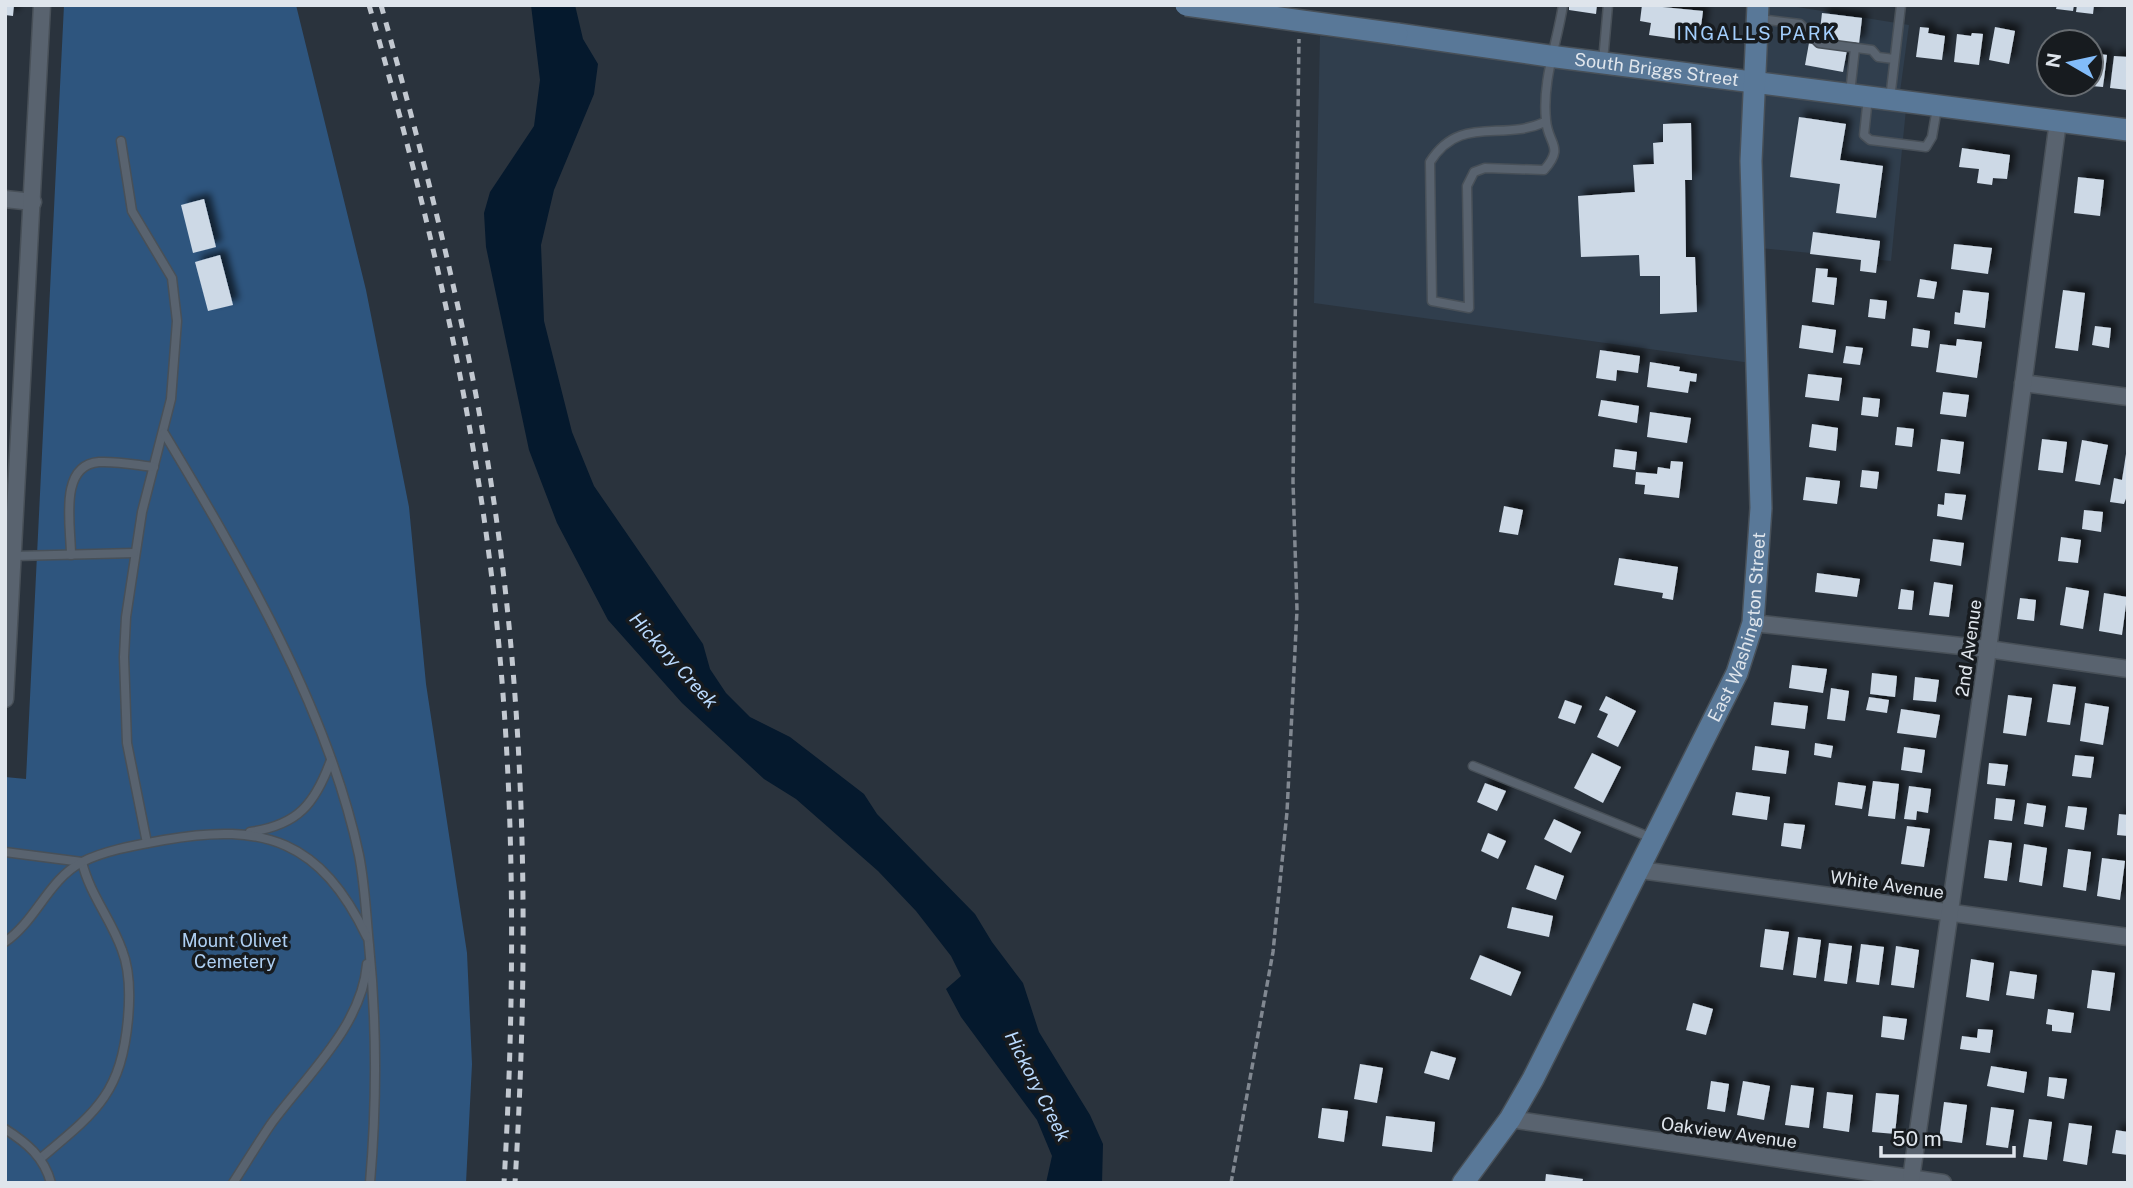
<svg xmlns="http://www.w3.org/2000/svg" width="2133" height="1188" font-family="'Public Sans',sans-serif">
<style>
.built{fill:#303e4d}
.green{fill:#2e557e}
.water{fill:#05192d}
.building{fill:#cdd9e6;filter:url(#shadow)}
.lines{fill:none;stroke-linecap:round;stroke-linejoin:round}
.lane-casing{stroke:#485058;stroke-width:11}
.street-casing{stroke:#485058;stroke-width:19}
.secondary-casing{stroke:#485058;stroke-width:24}
.path{stroke:#818891;stroke-width:3.5;stroke-dasharray:7 3.5;stroke-linecap:butt}
.lane{stroke:#59636f;stroke-width:8}
.street{stroke:#59636f;stroke-width:16}
.secondary{stroke:#597898;stroke-width:21}
.rail{stroke:#c2c8d0;stroke-width:5;stroke-dasharray:9 9;stroke-linecap:butt}
.secondary-bridge-casing{stroke:#485058;stroke-width:24;stroke-linecap:butt}
.secondary-bridge{stroke:#597898;stroke-width:21}
.labels{text-anchor:middle;stroke-width:7;stroke-linejoin:round;paint-order:stroke}
.street-label{font-size:18px;fill:#dfe5ec;stroke:#171b1f}
.park-label{font-size:18px;fill:#aecff2;stroke:#171b1f}
.neighbourhood-label{font-size:19px;letter-spacing:2px;fill:#a3cefc;stroke:#171b1f}
.water-label{font-size:19px;font-style:italic;fill:#badafe;stroke:#171b1f}
</style>
<defs>
<filter id="shadow"><feDropShadow dx="6" dy="-6" stdDeviation="3.5" flood-color="#0009"/></filter>
</defs>
<rect width="100%" height="100%" fill="#2a333d"/>
<polygon class="built" points="1754,5 1785,5 1909,25 1898,107 1906,109 1891,261 1750,247 1751,363 1314,303 1320,36 1747,85"/>
<polygon class="green" points="64,5 296,5 366,290 409,507 426,684 467,953 472,1064 466,1183 5,1183 5,777 26,779"/>
<polygon class="water" points="531,5 575,5 583,39 598,64 594,94 554,190 541,245 544,321 572,432 594,486 703,644 710,669 726,693 750,717 790,737 864,794 877,814 975,914 992,942 1023,983 1039,1032 1090,1115 1103,1144 1102,1183 1046,1183 1052,1156 1037,1120 961,1017 946,989 961,976 951,956 916,911 878,871 796,799 764,779 682,703 608,620 557,523 529,450 486,247 484,213 490,192 534,126 540,80"/>
<g class="building">
<polygon points="5,5 14,5 13,16 5,15"/>
<polygon points="1569,5 1597,5 1596,14 1569,10"/>
<polygon points="1642,5 1703,11 1699,42 1649,35 1651,23 1640,21"/>
<polygon points="2057,5 2074,5 2073,11 2056,9"/>
<polygon points="2077,5 2094,5 2093,14 2076,12"/>
<polygon points="1822,13 1862,18 1859,44 1819,39"/>
<polygon points="1920,27 1929,28 1928,33 1945,36 1942,60 1916,57"/>
<polygon points="1995,27 2015,31 2009,64 1989,60"/>
<polygon points="1972,33 1983,34 1979,65 1954,62 1957,34 1971,36"/>
<polygon points="1809,43 1847,50 1843,72 1805,65"/>
<polygon points="2091,53 2107,55 2103,87 2091,86"/>
<polygon points="2114,56 2128,57 2128,90 2110,88"/>
<polygon points="1799,117 1846,124 1840,160 1883,166 1876,218 1836,213 1840,184 1790,177"/>
<polygon points="1691,123 1692,180 1685,180 1686,257 1695,257 1697,312 1660,314 1660,276 1640,276 1639,255 1581,257 1578,196 1635,192 1633,165 1654,164 1653,143 1663,142 1663,124"/>
<polygon points="1962,148 2010,155 2007,179 1993,178 1992,185 1977,183 1979,169 1959,167"/>
<polygon points="2078,177 2104,180 2100,216 2074,213"/>
<polygon points="204,199 216,247 193,253 181,205"/>
<polygon points="1813,232 1880,241 1876,273 1860,271 1861,260 1810,254"/>
<polygon points="1954,244 1992,248 1988,274 1951,269"/>
<polygon points="220,255 233,305 208,311 195,262"/>
<polygon points="1816,268 1828,269 1827,277 1837,278 1834,305 1812,302"/>
<polygon points="1920,279 1937,282 1934,299 1917,297"/>
<polygon points="1963,290 1989,293 1985,328 1954,324 1955,312 1960,313"/>
<polygon points="2063,290 2085,293 2078,351 2055,348"/>
<polygon points="1870,299 1887,301 1885,319 1868,317"/>
<polygon points="1802,325 1836,330 1833,353 1799,348"/>
<polygon points="2095,326 2111,328 2109,348 2092,345"/>
<polygon points="1913,328 1930,331 1928,348 1911,346"/>
<polygon points="1957,339 1982,342 1977,378 1936,372 1940,344 1956,346"/>
<polygon points="1846,346 1863,348 1860,365 1843,363"/>
<polygon points="1600,350 1640,356 1638,373 1617,370 1616,381 1596,378"/>
<polygon points="1650,362 1680,367 1679,371 1697,374 1696,382 1690,381 1688,393 1647,387"/>
<polygon points="1808,374 1842,378 1839,401 1805,397"/>
<polygon points="1943,392 1969,395 1966,417 1940,414"/>
<polygon points="1863,397 1880,399 1878,417 1861,415"/>
<polygon points="1601,400 1639,406 1637,423 1598,416"/>
<polygon points="1650,412 1691,418 1687,443 1647,437"/>
<polygon points="1812,424 1838,428 1836,451 1809,447"/>
<polygon points="1897,427 1914,429 1912,447 1895,445"/>
<polygon points="1941,439 1964,442 1960,474 1937,471"/>
<polygon points="2042,439 2067,442 2063,473 2038,470"/>
<polygon points="2082,440 2108,445 2100,485 2075,481"/>
<polygon points="1615,449 1637,452 1635,470 1613,467"/>
<polygon points="2126,454 2128,493 2124,504 2110,502 2114,478 2122,480"/>
<polygon points="1671,461 1683,462 1679,498 1644,494 1645,485 1635,484 1636,472 1657,474 1658,467 1670,469"/>
<polygon points="1862,470 1879,472 1877,489 1860,487"/>
<polygon points="1806,477 1840,481 1837,504 1803,500"/>
<polygon points="1945,493 1966,495 1962,520 1937,516 1938,504 1944,505"/>
<polygon points="1504,506 1523,510 1518,535 1499,532"/>
<polygon points="2084,510 2103,512 2101,532 2082,529"/>
<polygon points="2061,537 2081,540 2078,563 2058,561"/>
<polygon points="1933,539 1964,543 1961,566 1930,561"/>
<polygon points="1619,558 1678,567 1673,600 1662,598 1663,593 1614,585"/>
<polygon points="1817,573 1860,579 1857,597 1815,592"/>
<polygon points="1934,582 1953,585 1949,617 1929,615"/>
<polygon points="2066,587 2089,591 2083,629 2060,625"/>
<polygon points="1901,589 1914,591 1912,610 1898,609"/>
<polygon points="2104,593 2127,597 2122,635 2099,631"/>
<polygon points="2020,598 2036,600 2034,621 2017,619"/>
<polygon points="1792,665 1827,669 1823,693 1789,688"/>
<polygon points="1872,673 1897,676 1895,697 1870,694"/>
<polygon points="1915,677 1939,680 1936,702 1913,700"/>
<polygon points="2053,684 2076,687 2070,725 2047,722"/>
<polygon points="1831,688 1849,691 1845,721 1827,719"/>
<polygon points="2008,695 2032,698 2026,736 2003,733"/>
<polygon points="1606,696 1636,711 1618,747 1597,737 1608,714 1599,710"/>
<polygon points="1869,697 1889,700 1887,713 1866,710"/>
<polygon points="1565,700 1582,706 1575,724 1558,718"/>
<polygon points="1774,702 1808,706 1805,729 1771,725"/>
<polygon points="2085,703 2109,707 2103,745 2080,741"/>
<polygon points="1901,709 1940,715 1936,738 1897,733"/>
<polygon points="1815,743 1833,746 1831,758 1814,755"/>
<polygon points="1755,746 1789,751 1786,774 1752,770"/>
<polygon points="1904,747 1925,750 1922,773 1901,770"/>
<polygon points="1592,753 1621,767 1603,803 1574,788"/>
<polygon points="2075,755 2094,757 2091,778 2072,776"/>
<polygon points="1989,763 2008,765 2005,786 1987,784"/>
<polygon points="1873,781 1899,784 1895,819 1868,816"/>
<polygon points="1838,782 1866,786 1862,809 1835,805"/>
<polygon points="1485,783 1506,791 1497,811 1477,802"/>
<polygon points="1909,786 1931,789 1928,813 1917,811 1916,820 1904,819"/>
<polygon points="1736,792 1770,797 1767,820 1732,815"/>
<polygon points="1996,798 2015,800 2012,821 1994,819"/>
<polygon points="2027,803 2046,806 2043,827 2024,824"/>
<polygon points="2068,806 2087,808 2084,830 2065,827"/>
<polygon points="2119,814 2128,815 2128,836 2117,835"/>
<polygon points="1554,819 1581,832 1571,853 1544,839"/>
<polygon points="1784,823 1805,825 1801,849 1781,846"/>
<polygon points="1907,826 1930,829 1924,867 1901,864"/>
<polygon points="1488,833 1506,841 1498,859 1481,851"/>
<polygon points="1989,840 2012,843 2007,881 1984,878"/>
<polygon points="2024,844 2047,848 2042,886 2019,882"/>
<polygon points="2068,849 2091,852 2086,891 2063,887"/>
<polygon points="2102,858 2125,861 2120,900 2097,896"/>
<polygon points="1535,865 1564,876 1556,900 1526,889"/>
<polygon points="1512,907 1553,916 1549,937 1507,928"/>
<polygon points="1765,929 1789,932 1783,970 1760,967"/>
<polygon points="1798,937 1821,940 1816,978 1793,975"/>
<polygon points="1829,943 1852,946 1847,984 1824,981"/>
<polygon points="1861,944 1884,947 1879,985 1856,982"/>
<polygon points="1896,946 1919,950 1914,988 1891,985"/>
<polygon points="1480,955 1521,972 1511,996 1470,979"/>
<polygon points="1971,959 1994,963 1989,1001 1966,997"/>
<polygon points="2092,970 2115,973 2110,1011 2087,1008"/>
<polygon points="2010,971 2037,975 2034,999 2006,995"/>
<polygon points="1693,1003 1713,1009 1706,1035 1686,1030"/>
<polygon points="2048,1009 2074,1013 2071,1033 2052,1031 2052,1025 2046,1024"/>
<polygon points="1883,1016 1907,1019 1904,1040 1881,1037"/>
<polygon points="1978,1029 1993,1030 1990,1053 1960,1049 1962,1036 1977,1038"/>
<polygon points="1431,1051 1456,1058 1449,1080 1424,1073"/>
<polygon points="1360,1064 1383,1068 1377,1103 1354,1099"/>
<polygon points="1991,1066 2027,1072 2024,1093 1987,1086"/>
<polygon points="2049,1077 2067,1079 2064,1099 2047,1096"/>
<polygon points="1711,1081 1729,1084 1725,1112 1707,1109"/>
<polygon points="1743,1081 1770,1086 1764,1120 1737,1115"/>
<polygon points="1791,1085 1814,1088 1809,1128 1785,1125"/>
<polygon points="1827,1092 1853,1095 1849,1132 1823,1128"/>
<polygon points="1876,1093 1899,1095 1895,1134 1872,1132"/>
<polygon points="1944,1102 1967,1105 1962,1143 1939,1140"/>
<polygon points="1991,1107 2014,1110 2008,1148 1986,1145"/>
<polygon points="1322,1108 1348,1111 1344,1142 1318,1138"/>
<polygon points="1386,1116 1435,1122 1432,1152 1382,1146"/>
<polygon points="2029,1119 2052,1122 2047,1160 2023,1157"/>
<polygon points="2069,1123 2092,1126 2087,1165 2063,1161"/>
<polygon points="2116,1130 2128,1132 2128,1155 2112,1153"/>
<polygon points="1546,1174 1583,1179 1582,1183 1545,1183"/>
</g>
<g class="lines">
<g class="lane-casing">
<g id="lane">
<polyline points="1760,19 1800,24 1819,43 1872,50 1878,57 1894,59"/>
<polyline points="1603,61 1608,5"/>
<polyline points="1850,93 1855,48"/>
<polyline points="1868,97 1864,135 1870,140 1926,147 1932,137 1937,108"/>
<polyline points="1890,99 1901,5"/>
<path d="M1545,122c-44,20 -85,-8 -115,40l2,139 37,7 -2,-122 7,-14 11,-4 59,2c21,-24 4,-25 2,-50 -4,-40 11,-76 17,-115"/>
<polyline points="121,141 132,211 172,278 177,321 171,399 142,512 126,617 124,657 127,743 147,843"/>
<path d="M164,433c77,128 164,276 195,422 6,30 7,60 10,90 8,80 8,157 1,238"/>
<path d="M71,555c0,-29 -13,-90 28,-93 18,-1 37,3 55,5"/>
<polyline points="15,556 134,553"/>
<polyline points="1473,766 1652,838"/>
<path d="M250,832c48,-7 65,-28 81,-72"/>
<path d="M5,852l77,10c8,33 29,57 40,88 8,20 8,47 6,69 -7,75 -32,93 -87,139"/>
<path d="M5,942c31,-21 43,-62 77,-80 24,-12 55,-17 82,-22 101,-18 157,1 203,97"/>
<path d="M5,1129c22,14 39,28 46,54"/>
<path d="M233,1183c13,-20 25,-40 38,-59 35,-48 91,-98 96,-160"/>
</g>
</g>
<g class="street-casing">
<g id="street">
<polyline points="5,199 33,202"/>
<polyline points="2023,383 2128,397"/>
<polyline points="1753,623 1988,649 2128,669"/>
<polyline points="5,699 42,5"/>
<polyline points="1640,870 2128,937"/>
<polyline points="1510,1119 1943,1183"/>
<polyline points="1911,1179 1988,649 2058,121"/>
</g>
</g>
<g class="secondary-casing">
<g id="secondary">
<path id="s1" d="M1397,34l152,22 579,74"/>
<path id="s2" d="M1463,1183l47,-64 23,-40 204,-406 16,-50 8,-115 -10,-347 7,-156"/>
</g>
</g>
<polyline class="path" points="1231,1183 1273,952 1287,812 1297,610 1293,482 1299,39"/>
<use href="#lane" class="lane"/>
<use href="#street" class="street"/>
<use href="#secondary" class="secondary"/>
<g class="rail">
<path d="M369,5c43,150 81,301 106,455 40,238 43,482 29,723"/>
<path d="M381,5c45,160 86,320 111,484 35,230 37,463 23,694"/>
</g>
<g class="secondary-bridge-casing">
<polyline id="secondary-bridge" points="1186,5 1397,34"/>
</g>
<use href="#secondary-bridge" class="secondary-bridge"/>
</g>
<g class="labels">
<g class="street-label">
<text dy="6" stroke="none"><textPath href="#s1" startOffset="262">South Briggs Street</textPath></text>
<text dy="6" stroke="none"><textPath href="#s2" startOffset="625">East Washington Street</textPath></text>
<text transform="translate(1969 648) rotate(-82)" y="6">2nd Avenue</text>
<text transform="translate(1887 885) rotate(8)" y="6">White Avenue</text>
<text transform="translate(1729 1133) rotate(8)" y="6">Oakview Avenue</text>
</g>
<g class="park-label">
<text x="235" y="947">Mount Olivet<tspan x="235" dy="21">Cemetery</tspan></text>
</g>
<g class="neighbourhood-label">
<text x="1757" y="40">INGALLS PARK</text>
</g>
<g class="water-label">
<text transform="translate(674 660) rotate(48)" y="7">Hickory Creek</text>
<text transform="translate(1038 1086) rotate(63)" y="7">Hickory Creek</text>
</g>
</g>
<rect width="2133" height="1188" fill="none" stroke="#dfe5ec" stroke-width="14"/>
<g transform="translate(2070 63) rotate(279)"><circle r="33" fill="#171b1f" stroke="#676c71" stroke-width="2"/>
<path d="M0-5L12 26L0 18L-12 26Z" fill="#82bcfa"/>
<text y="-10" font-size="19" font-weight="bold" text-anchor="middle" fill="#dfe5ec">N</text>
</g>
<path d="M1881 1146v10h133v-10" fill="none" stroke="#dfe5ec" stroke-width="3.5"/>
<text x="1892" y="1146" font-size="21" fill="#dfe5ec" stroke="#171b1f" stroke-width="5" paint-order="stroke">50 m</text>
</svg>
